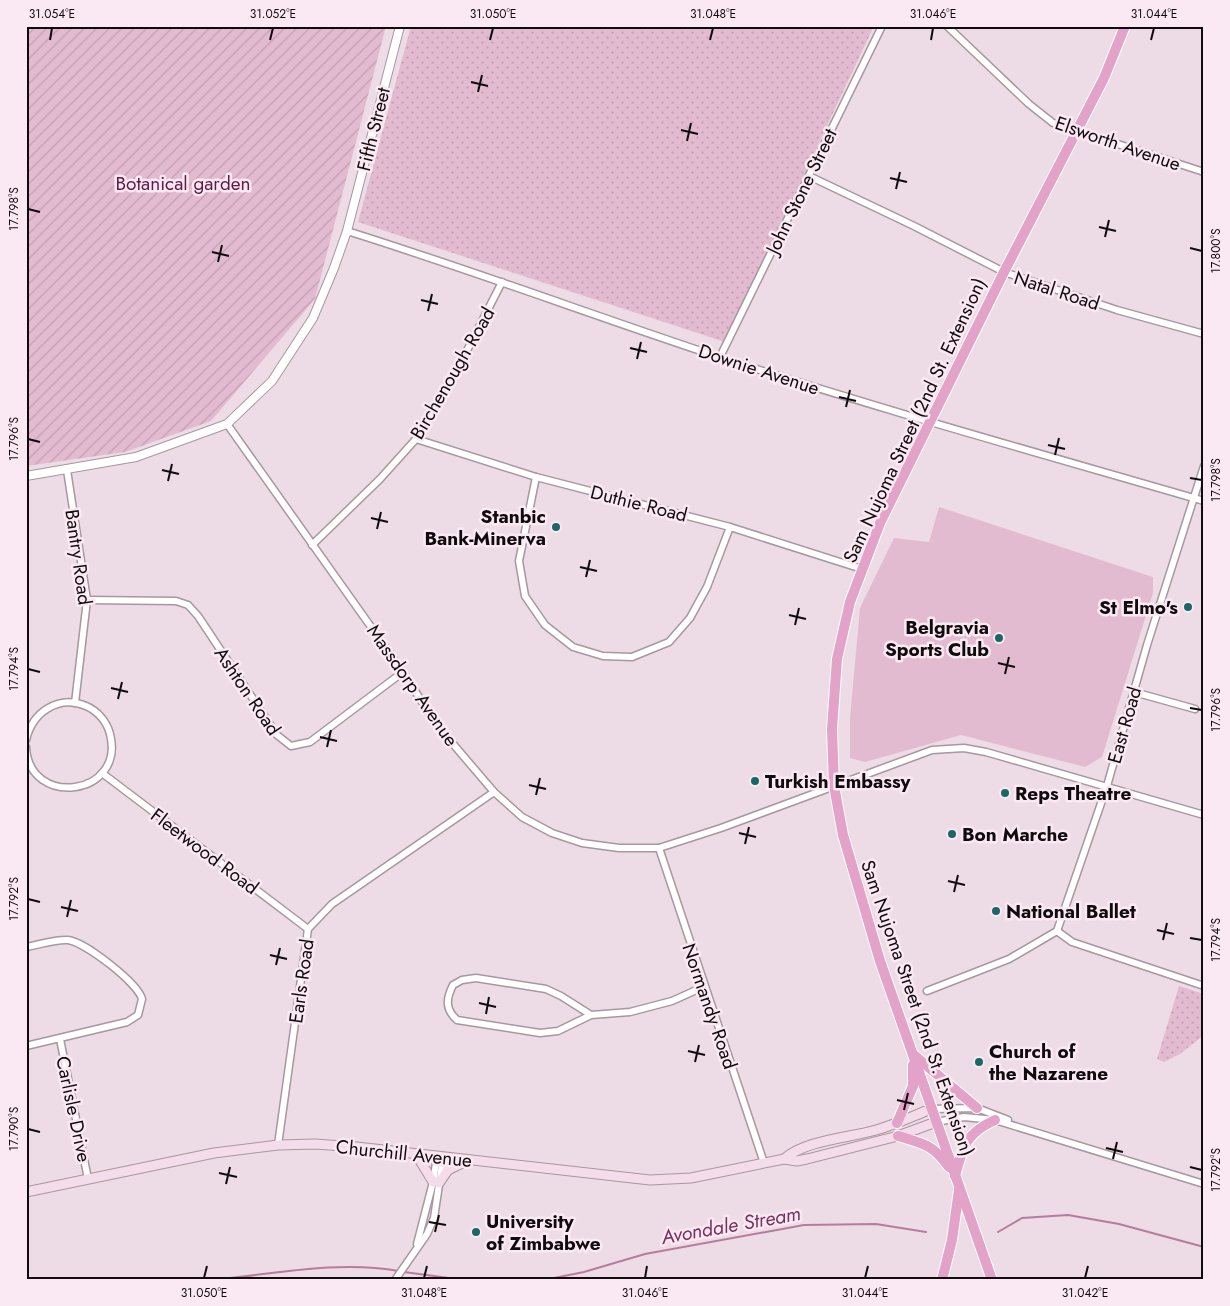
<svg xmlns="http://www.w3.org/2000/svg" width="1230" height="1306" font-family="Jost,sans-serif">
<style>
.grass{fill:url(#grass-dots)}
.garden{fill:url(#garden-furrows)}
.pitch{fill:#e3bbd0}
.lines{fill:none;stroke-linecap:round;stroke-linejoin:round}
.stream{stroke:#b77c9d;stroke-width:2}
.minor-casing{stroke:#a7979f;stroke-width:9}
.tertiary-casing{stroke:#a7979f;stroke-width:10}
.secondary-casing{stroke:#a7979f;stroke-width:11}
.trunk-casing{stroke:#fff;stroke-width:12}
.minor{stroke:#fff;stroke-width:6}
.tertiary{stroke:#fff;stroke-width:8}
.secondary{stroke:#f4dcea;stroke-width:9}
.trunk{stroke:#e3a2c7;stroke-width:10}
.ticks{fill:none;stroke:#100b0e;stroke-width:2}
.poi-dot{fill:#196767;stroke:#fae9f2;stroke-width:2}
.labels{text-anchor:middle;stroke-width:5;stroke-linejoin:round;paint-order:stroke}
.street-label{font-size:19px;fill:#100b0e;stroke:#fae9f2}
.park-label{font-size:19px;fill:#611a48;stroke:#fae9f2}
.poi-label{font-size:19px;font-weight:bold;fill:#100b0e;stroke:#fae9f2;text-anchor:start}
.water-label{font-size:20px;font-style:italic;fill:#7a315e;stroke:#fae9f2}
.neatline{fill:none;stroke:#100b0e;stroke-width:2}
.ticks-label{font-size:12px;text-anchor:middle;fill:#100b0e}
</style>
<defs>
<pattern id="grass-dots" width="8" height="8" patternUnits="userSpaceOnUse" patternTransform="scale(1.25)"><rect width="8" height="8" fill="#e3bbd0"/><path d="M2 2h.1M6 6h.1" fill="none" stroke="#c29fb1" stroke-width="1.8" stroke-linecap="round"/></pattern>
<pattern id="garden-furrows" width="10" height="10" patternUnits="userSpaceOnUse" patternTransform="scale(1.25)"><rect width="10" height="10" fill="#e3bbd0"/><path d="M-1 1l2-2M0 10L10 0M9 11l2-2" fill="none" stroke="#c29fb1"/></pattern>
</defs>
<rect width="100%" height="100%" fill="#eddce5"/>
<g class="grass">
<polygon points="411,26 874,26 725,342 358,222"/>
<polygon points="1179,986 1204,994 1204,1035 1180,1054 1164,1062 1157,1059"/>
</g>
<polygon class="garden" points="26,26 386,26 315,299 211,421 125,452 26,466"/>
<polygon class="pitch" points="939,507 1153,577 1153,593 1102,757 1085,767 961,735 865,762 850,758 850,718 860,608 894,538 929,542"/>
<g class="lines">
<g class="stream">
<polyline points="998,1232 1022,1218 1068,1215 1119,1224 1204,1247"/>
<polyline points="404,1272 464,1280"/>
<path d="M212,1280c62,-6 126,-20 187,-9"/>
<polyline points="544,1280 584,1272 645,1254 804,1225 876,1224 926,1232"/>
</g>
<g class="minor-casing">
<g id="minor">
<polyline points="947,26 1029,104 1053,123 1204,172"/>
<polyline points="809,176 914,226 1004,272 1117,310 1204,334"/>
<path d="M347,231c125,39 248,85 372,126 161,52 323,97 485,144"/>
<polyline points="720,357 882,26"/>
<polyline points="227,424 403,672 436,724 494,792 522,817 552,833 582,843 619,848 659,848 721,828 932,750 964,748 986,752 1204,815"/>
<polyline points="416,439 536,477 730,527 862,569"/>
<polyline points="67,470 87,600 75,703"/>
<polyline points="536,477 519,561 525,596 545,625 573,647 603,656 632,657 669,642 690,618 707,587 730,527"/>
<polyline points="312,545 380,479 416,439 457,370 502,282"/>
<polyline points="87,600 176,601 188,605 198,616 277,735 291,746 310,742 403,672"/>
<polyline points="1134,692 1195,709"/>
<path d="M26,740c6,-27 32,-46 60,-34 12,5 21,16 24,28 16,62 -81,75 -84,13"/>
<polyline points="102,773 308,929"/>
<polyline points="659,848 764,1163"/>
<polyline points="1057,931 1072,942 1204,986"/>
<path d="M26,947c13,-2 29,-8 42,-7 17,2 70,43 74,59l-4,16 -11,7 -101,24"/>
<polyline points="927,991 1009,959 1057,931 1107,786 1147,645 1204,466"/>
<path d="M591,1015l-30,-19 -15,-7 -70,-11 -14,2 -9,5c-7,14 -8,24 4,35l83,13 18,-2 33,-16 39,-3 42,-11 31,-14"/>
<polyline points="60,1039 88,1179"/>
<polyline points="931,1109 977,1108 1008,1120"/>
<polyline points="936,1122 964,1117 995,1120 1204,1184"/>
<polyline points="278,1145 308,929 332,904 494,792"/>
<polyline points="417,1244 433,1182 437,1157"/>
<polyline points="395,1280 427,1234 434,1218 443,1158"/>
</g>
</g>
<g class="tertiary-casing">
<polyline id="tertiary" points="26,476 136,457 227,424 272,381 313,318 334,268 347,231 400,26"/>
</g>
<g class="secondary-casing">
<g id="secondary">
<polyline points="416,1154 433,1182"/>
<path d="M784,1159c21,-19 65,-21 92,-29 19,-5 37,-14 55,-21"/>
<polyline points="439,1183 448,1170 466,1161"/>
<polyline points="26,1192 214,1153 278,1145 315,1144 357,1147 650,1180 691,1178 784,1159 797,1161 807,1159 898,1136 936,1122"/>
</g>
</g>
<g class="trunk-casing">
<g id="trunk">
<polyline points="914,1055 977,1108"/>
<polyline points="897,1123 913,1086 913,1065"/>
<path d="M898,1136c26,8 34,8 51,31"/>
<path d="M955,1176c8,-30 11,-43 40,-56"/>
<polyline points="942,1280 952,1240 959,1190"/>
<polyline points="992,1280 880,961 843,835 834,786 832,729 837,659 850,602 880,523 1004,272 1104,78 1125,26"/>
</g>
</g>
<use href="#minor" class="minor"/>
<use href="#tertiary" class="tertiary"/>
<use href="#secondary" class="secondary"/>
<use href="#trunk" class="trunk"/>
</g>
<path class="ticks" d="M50,40l2,-12M270,40l3,-12M490,40l3,-12M710,40l3,-12M931,40l2,-12M1151,40l3,-12M471,82l17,4M478,92l4,-17M681,130l17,4M687,141l4,-18M890,178l17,4M896,189l4,-17M28,209l12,3M1099,227l17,4M1105,237l4,-17M1190,248l12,3M212,252l17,4M218,262l4,-17M421,300l17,4M428,311l4,-17M630,348l17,4M637,359l4,-17M839,397l17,4M846,407l4,-17M28,439l12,3M1048,445l17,4M1055,455l4,-17M162,470l17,4M1190,478l12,2M168,481l4,-17M371,518l17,4M377,529l4,-17M580,567l17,4M586,577l4,-17M789,615l17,4M795,625l4,-17M998,663l17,4M28,669l12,3M1005,674l4,-17M111,688l17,4M118,699l4,-17M1190,708l12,2M320,737l17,4M327,747l4,-17M529,785l17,4M536,795l4,-17M739,833l17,4M745,844l4,-17M948,881l17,4M954,892l4,-17M28,899l12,3M61,907l17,4M67,917l4,-17M1157,930l17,4M1190,938l12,2M1163,940l4,-17M270,955l17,4M276,965l4,-17M479,1003l17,4M486,1014l3,-17M688,1051l17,4M695,1062l4,-17M897,1100l17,4M904,1110l4,-17M28,1129l12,3M1106,1148l17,4M1113,1159l4,-17M1190,1167l12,3M219,1173l18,4M226,1184l4,-17M429,1222l17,3M435,1232l4,-17M204,1278l3,-12M424,1278l3,-12M645,1278l2,-12M865,1278l3,-12M1085,1278l3,-12"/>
<g class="poi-dot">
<circle cx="556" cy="527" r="5"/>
<circle cx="1188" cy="607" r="5"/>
<circle cx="999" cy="638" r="5"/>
<circle cx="755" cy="781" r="5"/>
<circle cx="1005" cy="793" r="5"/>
<circle cx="952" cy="834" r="5"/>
<circle cx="996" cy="911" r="5"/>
<circle cx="979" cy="1062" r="5"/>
<circle cx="476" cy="1232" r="5"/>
</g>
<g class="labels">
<g class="street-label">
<text transform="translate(373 129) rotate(-76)" y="7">Fifth Street</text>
<text transform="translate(1118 143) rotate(19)" y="7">Elsworth Avenue</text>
<text transform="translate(801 191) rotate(-64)" y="7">John Stone Street</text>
<text transform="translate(1057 290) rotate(18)" y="7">Natal Road</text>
<text transform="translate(759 369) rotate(18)" y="7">Downie Avenue</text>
<text transform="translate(452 373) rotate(-60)" y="7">Birchenough Road</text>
<text transform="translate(914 420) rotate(-65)" y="7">Sam Nujoma Street (2nd St. Extension)</text>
<text transform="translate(639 503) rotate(14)" y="7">Duthie Road</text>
<text transform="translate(79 557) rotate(82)" y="7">Bantry Road</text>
<text transform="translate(413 685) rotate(55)" y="7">Massdorp Avenue</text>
<text transform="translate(248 691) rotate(56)" y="7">Ashton Road</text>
<text transform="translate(1124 725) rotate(-74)" y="7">East Road</text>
<text transform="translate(205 851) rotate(37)" y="7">Fleetwood Road</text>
<text transform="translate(301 981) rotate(-82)" y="7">Earls Road</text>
<text transform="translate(710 1006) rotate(71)" y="7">Normandy Road</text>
<text transform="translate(918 1008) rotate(71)" y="7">Sam Nujoma Street (2nd St. Extension)</text>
<text transform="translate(74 1109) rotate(78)" y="7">Carlisle Drive</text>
<text transform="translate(404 1153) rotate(6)" y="7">Churchill Avenue</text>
</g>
<g class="park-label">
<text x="183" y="190">Botanical garden</text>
</g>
<g class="poi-label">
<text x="546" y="523" text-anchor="end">Stanbic<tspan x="546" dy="22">Bank-Minerva</tspan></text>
<text x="1178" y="614" text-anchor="end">St Elmo's</text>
<text x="989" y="634" text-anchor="end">Belgravia<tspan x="989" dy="22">Sports Club</tspan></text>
<text x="765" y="788">Turkish Embassy</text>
<text x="1015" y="800">Reps Theatre</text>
<text x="962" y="841">Bon Marche</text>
<text x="1006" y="918">National Ballet</text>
<text x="989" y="1058">Church of<tspan x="989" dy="22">the Nazarene</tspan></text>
<text x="486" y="1228">University<tspan x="486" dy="22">of Zimbabwe</tspan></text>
</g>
<g class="water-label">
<text transform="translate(731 1225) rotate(-10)" y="7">Avondale Stream</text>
</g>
</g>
<rect width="1230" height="1306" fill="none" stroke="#fae9f2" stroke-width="55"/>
<rect x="28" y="28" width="1174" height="1250" class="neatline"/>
<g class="ticks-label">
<text x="52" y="18">31.054°E</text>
<text x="273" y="18">31.052°E</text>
<text x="493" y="18">31.050°E</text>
<text x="713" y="18">31.048°E</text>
<text x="933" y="18">31.046°E</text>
<text x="1154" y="18">31.044°E</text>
<text transform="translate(14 209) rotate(-90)" y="4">17.798°S</text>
<text transform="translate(1216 251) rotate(-90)" y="4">17.800°S</text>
<text transform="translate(14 439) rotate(-90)" y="4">17.796°S</text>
<text transform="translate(1216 480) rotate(-90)" y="4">17.798°S</text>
<text transform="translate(14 669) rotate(-90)" y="4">17.794°S</text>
<text transform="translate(1216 710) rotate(-90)" y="4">17.796°S</text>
<text transform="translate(14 899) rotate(-90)" y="4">17.792°S</text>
<text transform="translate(1216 940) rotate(-90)" y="4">17.794°S</text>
<text transform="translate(14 1129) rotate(-90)" y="4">17.790°S</text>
<text transform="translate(1216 1170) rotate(-90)" y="4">17.792°S</text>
<text x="204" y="1297">31.050°E</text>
<text x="424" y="1297">31.048°E</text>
<text x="645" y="1297">31.046°E</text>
<text x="865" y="1297">31.044°E</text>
<text x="1085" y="1297">31.042°E</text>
</g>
</svg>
